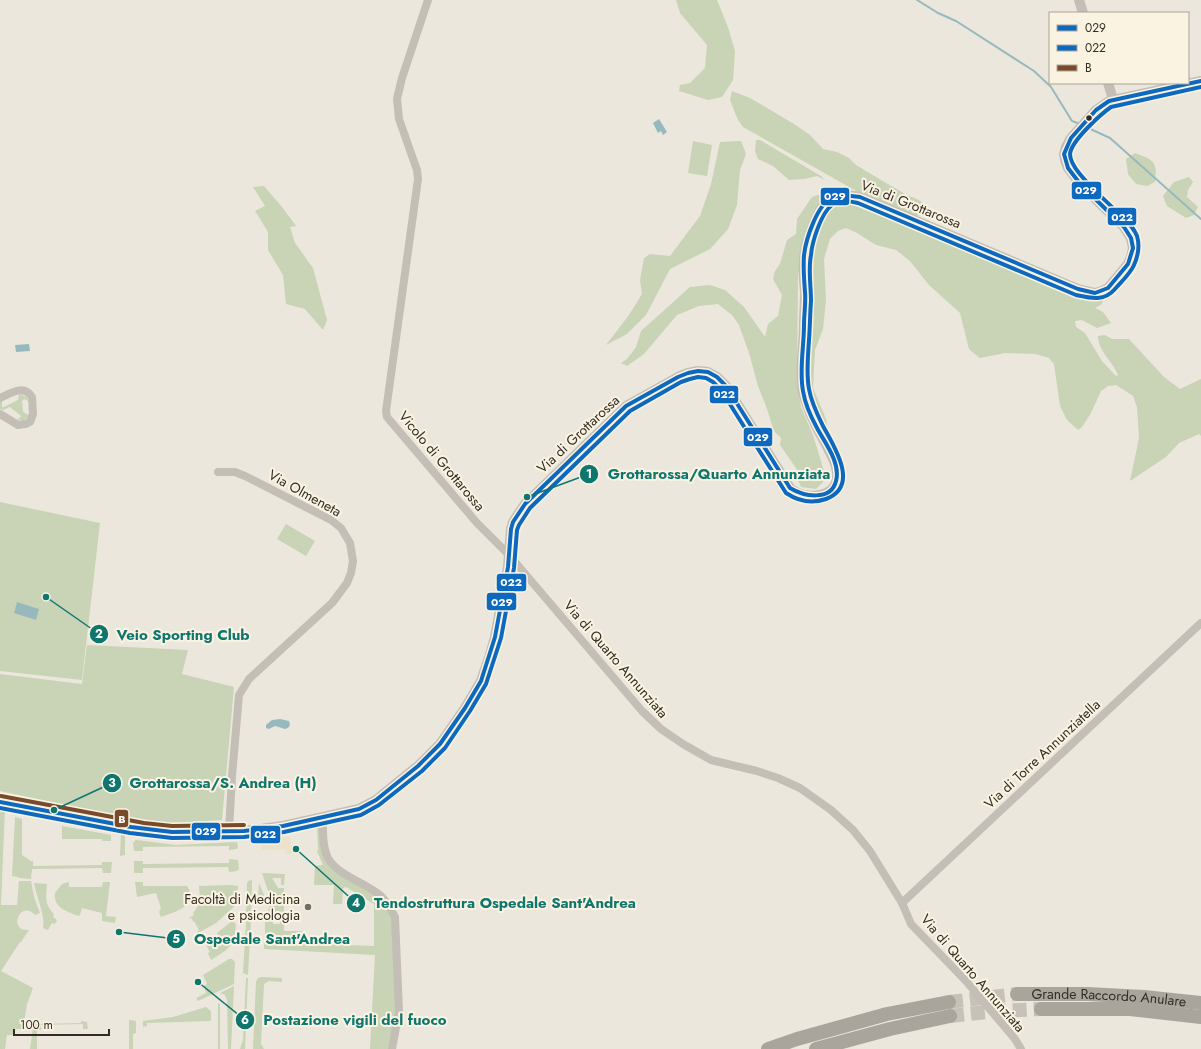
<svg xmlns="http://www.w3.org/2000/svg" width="1201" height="1049" font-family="Jost,sans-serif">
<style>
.green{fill:#c9d3b5}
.plaza{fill:#ece2ca}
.water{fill:#97b9be}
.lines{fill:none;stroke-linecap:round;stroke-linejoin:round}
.stream{stroke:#97b9be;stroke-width:2}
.motorway-tunnel{stroke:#c7c2b7;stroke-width:14;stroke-dasharray:14 7;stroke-linecap:butt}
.minor{stroke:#c4bfb6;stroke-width:8}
.tertiary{stroke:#c4bfb6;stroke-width:10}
.motorway{stroke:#aaa59c;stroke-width:14}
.bus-1-casing{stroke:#faf3e2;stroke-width:7}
.bus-2-casing{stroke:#faf3e2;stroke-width:7}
.bus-3-casing{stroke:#faf3e2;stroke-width:7}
.bus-1{stroke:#0c69bf;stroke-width:4}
.bus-2{stroke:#0c69bf;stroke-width:4}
.bus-3{stroke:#7a4b2a;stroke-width:4}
.bus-dot{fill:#342c24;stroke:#faf3e2;stroke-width:1.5}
.poi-dot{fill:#746d64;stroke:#faf3e2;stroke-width:1.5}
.labels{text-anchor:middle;stroke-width:4;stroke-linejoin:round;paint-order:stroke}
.street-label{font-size:14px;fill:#342c24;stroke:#faf3e2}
.poi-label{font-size:14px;fill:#342c24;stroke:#faf3e2;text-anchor:end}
.leader{fill:none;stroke:#0f766e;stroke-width:1.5}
.callout-dot{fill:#0f766e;stroke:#faf3e2;stroke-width:1.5}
.mark-label{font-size:12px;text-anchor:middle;font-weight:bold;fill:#fff}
.callout-label{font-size:15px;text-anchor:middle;font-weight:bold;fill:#0f766e;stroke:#faf3e2;stroke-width:4;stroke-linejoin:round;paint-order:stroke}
.line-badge{stroke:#faf3e2;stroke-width:1.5}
.badge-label{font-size:11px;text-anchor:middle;font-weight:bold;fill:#fff}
</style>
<rect width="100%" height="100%" fill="#ece7dc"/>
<g class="green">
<polygon points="676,0 717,0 728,27 735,51 733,80 722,97 708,100 679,91 680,85 690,83 705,68 707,45 680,13"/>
<polygon points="732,91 750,98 794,124 810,135 823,149 837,152 849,158 856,165 876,177 905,194 919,200 927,206 929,214 915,216 858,192 743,127 738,120 730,100"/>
<polygon points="756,140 760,140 821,176 825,180 817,176 804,179 789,180 773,166 758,159 755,151"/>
<polygon points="693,141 712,145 707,176 688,173"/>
<polygon points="741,141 746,154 740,170 737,205 728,229 710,249 670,269 646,315 627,334 606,345 629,315 642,294 640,280 644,258 650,254 670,256 700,216 711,184 720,142"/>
<path d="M1135,153c18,7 23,8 20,29l-8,4 -11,-2 -8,-10 -2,-15z"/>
<polygon points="1189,177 1193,182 1188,190 1187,197 1198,207 1194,215 1186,218 1167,206 1163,196 1174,182"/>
<polygon points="264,186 282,207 296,226 290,227 295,243 313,268 327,320 323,330 305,309 286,304 283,275 268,250 268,232 255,211 265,206 253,187"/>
<polygon points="842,187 845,189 844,192 835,193 804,237 798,276 797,380 801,407 813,435 824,471 823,482 816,489 801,487 798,480 798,471 780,445 781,438 774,431 766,406 758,386 749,353 739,325 732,315 718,304 699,306 677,315 644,354 627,366 621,363 627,359 636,347 641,331 690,287 710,285 725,290 744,307 765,337 768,324 778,316 782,295 773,279 775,271 780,264 787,240 796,234 797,219 812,197"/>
<path d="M847,198l12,3 223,94 7,3 14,1 -1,5 -7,4 8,4 8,11 -14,5 -15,-8 -7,1 1,6 9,6 17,28 14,15 2,-1c-5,-13 -20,-24 -20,-39l7,-1 7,4h17l35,38 16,12 21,-10v57l-2,-2 -20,9 -13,14 -36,24 9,-43 -2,-31 -4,-11 -17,-11 -8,1 -7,5 -10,22 -9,14 -4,3 -11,-10 -7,-14 -6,-42 -5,-6 -14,-4 -30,-1 -25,5 -4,-3 -7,-6 -9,-36 -31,-28 -19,-24 -14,-11 -20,-5 -19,-12 -11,-5 -8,3 -8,8 -6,20 2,41 -3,29 -8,21 -2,38 13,31 2,11 5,10v6l-2,-1 -25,-50 -3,-115 16,-65 19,-16z"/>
<polygon points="19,394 27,397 28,401 24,399 22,401 23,412 29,415 28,418 23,421 17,419 21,417 20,415 10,407 3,410 0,409 0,402 2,401 2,407 4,407 18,400"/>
<polygon points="0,502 100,523 82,680 0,671"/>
<polygon points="286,524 315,541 306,556 277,539"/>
<polygon points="87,645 188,650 182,674 234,687 222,820 156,824 0,791 0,674 82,684"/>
<path d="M0,806l5,1 -4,98h16l2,-24h12l3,16 6,16 -5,2c-15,-16 -28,17 -6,15l-8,12h-1l-19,29 32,17 -6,16 -4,25h-9l-1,6h-6l-2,14h-5z"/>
<polygon points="15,817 22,819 22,855 31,861 33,861 33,866 102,865 102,862 112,862 111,873 103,873 102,868 32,869 31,879 19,878 18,877 12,876"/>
<polygon points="317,825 320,825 324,857 381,900 394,921 397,999 389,1049 370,1049 375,955 264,949 264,942 374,946 374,904 346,887 343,888 342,904 333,904 334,885 314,885 315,866 323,865 317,851 318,850"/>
<polygon points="62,826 111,835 111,841 102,841 102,839 62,839"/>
<polygon points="121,831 125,833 125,855 120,856"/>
<polygon points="136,840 176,845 237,842 238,848 236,849 229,850 229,846 143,847 143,851 134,851 133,843"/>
<polygon points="229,859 238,860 239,869 237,871 229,872 228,867 143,868 143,873 134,873 134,861 143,861 143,864 229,863"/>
<polygon points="262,873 285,874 284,885 281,885 281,878 272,878 278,888 284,888 284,898 278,897 274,905 280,905 281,900 284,900 284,918 280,918 280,916 274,916 273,924 280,924 280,921 284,921 284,931 303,931 302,938 285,937 265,934 265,922 271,900"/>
<polygon points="252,880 251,917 249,917 246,914 247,883 248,881"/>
<path d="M69,882v5h33l1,-5h7l-4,34 10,1 -1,6 -13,-2v-8l-20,-5 -2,7 -2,1c-11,-5 -25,-8 -23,-23l7,-9z"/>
<path d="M135,882h8v4h44c13,19 -12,26 -26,31l-2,-5 2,-4 -5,-15 -19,4z"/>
<path d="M34,883l13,1c-1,12 -3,20 7,30l-1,3 4,3 -2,4 -3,-1 -4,7 -5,-2c3,-12 -7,-32 -9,-45z"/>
<polygon points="259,883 264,895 265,901 262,903 259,903 258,901"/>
<path d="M229,885l9,1 -2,19 -20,18 -18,10 -1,-1 2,-2 -5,-9 -1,1 -1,-4 -2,1 -1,-1 5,-3 -1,-2c8,-8 7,-17 6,-27z"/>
<polygon points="247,919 251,920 248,975 243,973 246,922 247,922"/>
<polygon points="232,921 236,924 234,942 225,951 211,960 208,953 210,952 206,945 219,937 217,933"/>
<polygon points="229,959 232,959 235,962 234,984 198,1001 196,998 206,993 204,986 207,984 203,975"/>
<polygon points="261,977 282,978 282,982 269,981 264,984 261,1044 264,1049 253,1049 256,982 258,978"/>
<polygon points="246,978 248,978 245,1049 240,1049 243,1040"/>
<polygon points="234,986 231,1049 228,1049 227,1000 225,995 220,993"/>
<polygon points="219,1003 220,1004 220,1049 218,1049 218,1004"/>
<polygon points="206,1007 211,1011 211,1021 147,1023 147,1026 143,1027 143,1021 173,1017"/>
<polygon points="129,1020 136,1021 136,1033 133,1034 133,1049 129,1049"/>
<polygon points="81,1021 87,1022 88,1029 83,1029 83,1024 41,1025 41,1030 37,1030 37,1049 30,1049 33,1028 36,1024 81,1023"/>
</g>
<polygon class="plaza" points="290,836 292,854 285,854 285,849 262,850 262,844 268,843 267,839"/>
<g class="water">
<polygon points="659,119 667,132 663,135 661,131 658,133 653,123"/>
<polygon points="29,344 30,351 16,352 15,345"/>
<polygon points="17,602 39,609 36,620 14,613"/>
<polygon points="280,719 289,721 290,725 288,728 285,729 275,726 269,729 266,728 266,725 272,720"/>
</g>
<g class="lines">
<g class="stream">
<polyline points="917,0 938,13 956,21 1034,71 1051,87 1072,121 1080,124"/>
<polyline points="1086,127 1110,138 1201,219"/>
</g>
<g class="motorway-tunnel">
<polyline points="949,1002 1017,994"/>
<polyline points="950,1016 997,1011 1041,1009"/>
</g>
<g class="minor">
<polyline points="428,0 402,78 397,99 399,119 417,170 418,179 386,411 387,417 477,523 509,555 642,711 661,729 683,744 711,760 757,771 778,778 800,788 831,810 853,830 870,851 902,903 911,924 966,981 1015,1039 1021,1049"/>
<path d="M0,398c11,-5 24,-14 32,-1l1,17 -3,8 -4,2 -8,1 -18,-11"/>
<polyline points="218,472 235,472 245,476 331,520 341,528 350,543 353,561 351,573 347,583 332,603 249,679 239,695 232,776 229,831"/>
<path d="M323,817c0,13 -1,29 5,41 9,17 38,25 53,38 6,6 10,13 14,21l4,94 -7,38"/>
<polyline points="902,903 1201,623"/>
</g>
<g class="tertiary">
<polyline points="1079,0 1083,13"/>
<polyline points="1108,83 1113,99"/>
<path d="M0,802l131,25 41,5 72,-1 39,-5 76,-17 17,-9 42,-34 22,-22 25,-36 16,-27 8,-23 6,-21 13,-70 3,-38 2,-7 12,-18 101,-98 52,-29 10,-4 10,-2 10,1 9,5 9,9 64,102c15,13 50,11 47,-16 -1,-11 -9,-23 -14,-33 -8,-14 -16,-31 -20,-47 -4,-23 1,-45 1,-67 0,-11 1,-22 1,-33 -1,-10 -2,-21 -1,-30 0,-12 4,-22 8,-33 9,-26 17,-39 48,-32l218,92 17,4 7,-2 6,-3 20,-24 3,-7 2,-9 -2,-10 -7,-11 -43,-42 -13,-17 -3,-8 -1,-6 2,-7 5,-9 25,-28 13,-9 92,-20"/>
</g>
<g class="motorway">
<path id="s1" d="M1017,994h70l57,3 57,6"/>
<polyline points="1041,1009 1130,1009 1201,1017"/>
<polyline points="768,1049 797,1039 887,1014 949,1002"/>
<polyline points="816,1049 890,1029 950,1016"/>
</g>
<g class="bus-1-casing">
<path id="bus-1" d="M0,802l131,25 41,5 72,-1 39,-5 76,-17 17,-9 42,-34 22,-22 25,-36 16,-27 14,-44 13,-70 3,-38 2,-7 12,-18 101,-98 52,-29 10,-4 10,-2 10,1 9,5 9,9 64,102c13,8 41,14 46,-7 5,-18 -11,-38 -19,-53 -6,-11 -12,-24 -14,-37 -4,-21 1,-44 1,-66 0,-11 2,-22 1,-33 -1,-13 -2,-24 -1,-37 2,-16 13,-51 29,-58 9,-3 18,-1 27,0l218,92 17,4 13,-5 20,-24 5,-16 -2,-10 -7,-11 -43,-42 -13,-17 -4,-14 7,-16 25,-28 13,-9 92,-20"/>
</g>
<g class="bus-2-casing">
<path id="bus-2" d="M0,808l130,25 42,5 72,-1 40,-5 77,-17 18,-10 43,-34 23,-23 25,-37 16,-27 15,-46 13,-70 3,-38 2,-5 11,-17 100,-97 51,-29 9,-3 8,-2 8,1 7,4 8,8 65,103c12,8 26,11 40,6 35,-13 7,-54 -3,-73 -6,-12 -12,-25 -14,-37 -3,-16 -1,-33 0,-49 1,-13 1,-26 2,-39 0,-16 -3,-31 0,-46 1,-13 10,-42 21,-50 7,-6 18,-4 26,-2l218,92c14,3 28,7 39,-6 6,-7 15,-15 19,-24 4,-9 6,-19 3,-29 -4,-11 -14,-18 -22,-26 -12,-12 -25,-23 -36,-37 -4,-5 -9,-12 -9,-19 1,-13 31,-40 41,-47l90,-20"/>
</g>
<g class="bus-3-casing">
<polyline id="bus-3" points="1,796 144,823 172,826 244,825"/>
</g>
<use href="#bus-1" class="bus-1"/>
<use href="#bus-2" class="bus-2"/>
<use href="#bus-3" class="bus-3"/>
</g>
<circle class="bus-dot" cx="1089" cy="118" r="3.5"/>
<circle class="poi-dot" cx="308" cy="907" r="4"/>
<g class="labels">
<g class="street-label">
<text transform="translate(911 204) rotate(22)" y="5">Via di Grottarossa</text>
<text transform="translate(578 434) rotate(-43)" y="5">Via di Grottarossa</text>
<text transform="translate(442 461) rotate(50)" y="5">Vicolo di Grottarossa</text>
<text transform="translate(305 493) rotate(29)" y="5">Via Olmeneta</text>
<text transform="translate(616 659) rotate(49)" y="5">Via di Quarto Annunziata</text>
<text transform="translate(1042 754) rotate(-43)" y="5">Via di Torre Annunziatella</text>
<text transform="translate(973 973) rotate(49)" y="5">Via di Quarto Annunziata</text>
<text dy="5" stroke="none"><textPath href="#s1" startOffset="92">Grande Raccordo Anulare</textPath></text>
</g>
<g class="poi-label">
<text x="300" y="904">Facoltà di Medicina<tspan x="300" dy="16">e psicologia</tspan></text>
</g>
</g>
<path class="leader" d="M527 497L589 474M46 597L99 634M54 810L112 783M296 849L356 903M119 932L176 939M198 982L245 1020"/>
<g class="callout-dot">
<circle cx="527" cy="497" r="4"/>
<circle cx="46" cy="597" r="4"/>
<circle cx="54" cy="810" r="4"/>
<circle cx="296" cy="849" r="4"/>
<circle cx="119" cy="932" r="4"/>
<circle cx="198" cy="982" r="4"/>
<circle cx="589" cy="474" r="10"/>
<circle cx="99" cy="634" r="10"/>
<circle cx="112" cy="783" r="10"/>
<circle cx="356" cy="903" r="10"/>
<circle cx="176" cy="939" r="10"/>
<circle cx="245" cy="1020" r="10"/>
</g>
<g class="mark-label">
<text x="589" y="478">1</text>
<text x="99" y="638">2</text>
<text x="112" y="787">3</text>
<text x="356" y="907">4</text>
<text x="176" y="943">5</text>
<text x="245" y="1024">6</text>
</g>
<g class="callout-label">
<text x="719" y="479">Grottarossa/Quarto Annunziata</text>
<text x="183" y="640">Veio Sporting Club</text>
<text x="223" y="788">Grottarossa/S. Andrea (H)</text>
<text x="505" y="908">Tendostruttura Ospedale Sant'Andrea</text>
<text x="272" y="944">Ospedale Sant'Andrea</text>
<text x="355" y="1025">Postazione vigili del fuoco</text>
</g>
<g class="line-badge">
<rect x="1071" y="181" width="31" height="19" rx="4" fill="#0c69bf"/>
<rect x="820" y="187" width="30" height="19" rx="4" fill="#0c69bf"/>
<rect x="1107" y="207" width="30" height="19" rx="4" fill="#0c69bf"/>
<rect x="709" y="385" width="30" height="19" rx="4" fill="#0c69bf"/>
<rect x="743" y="427" width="30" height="20" rx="4" fill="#0c69bf"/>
<rect x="496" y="573" width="31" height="19" rx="4" fill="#0c69bf"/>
<rect x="486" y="592" width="31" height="19" rx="4" fill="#0c69bf"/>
<rect x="114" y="809" width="15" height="19" rx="4" fill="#7a4b2a"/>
<rect x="191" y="822" width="30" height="19" rx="4" fill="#0c69bf"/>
<rect x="250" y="825" width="31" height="19" rx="4" fill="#0c69bf"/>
</g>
<g class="badge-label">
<text x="1086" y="194">029</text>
<text x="835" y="200">029</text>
<text x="1122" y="221">022</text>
<text x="724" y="398">022</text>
<text x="758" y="441">029</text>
<text x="511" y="586">022</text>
<text x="502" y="606">029</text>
<text x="122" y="823">B</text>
<text x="206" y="835">029</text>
<text x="265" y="838">022</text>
</g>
<rect x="1049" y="12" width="140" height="72" fill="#faf3e2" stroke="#aba396"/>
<rect x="1057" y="25" width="20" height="6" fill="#0c69bf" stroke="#aba396"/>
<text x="1085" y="32" font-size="12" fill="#342c24">029</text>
<rect x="1057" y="45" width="20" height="6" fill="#0c69bf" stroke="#aba396"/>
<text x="1085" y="52" font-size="12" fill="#342c24">022</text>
<rect x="1057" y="65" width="20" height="6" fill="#7a4b2a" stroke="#aba396"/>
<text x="1085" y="72" font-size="12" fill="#342c24">B</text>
<path d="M14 1029v6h95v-6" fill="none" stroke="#342c24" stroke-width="2"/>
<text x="20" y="1029" font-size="12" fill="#342c24" stroke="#faf3e2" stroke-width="3" paint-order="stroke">100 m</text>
</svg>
